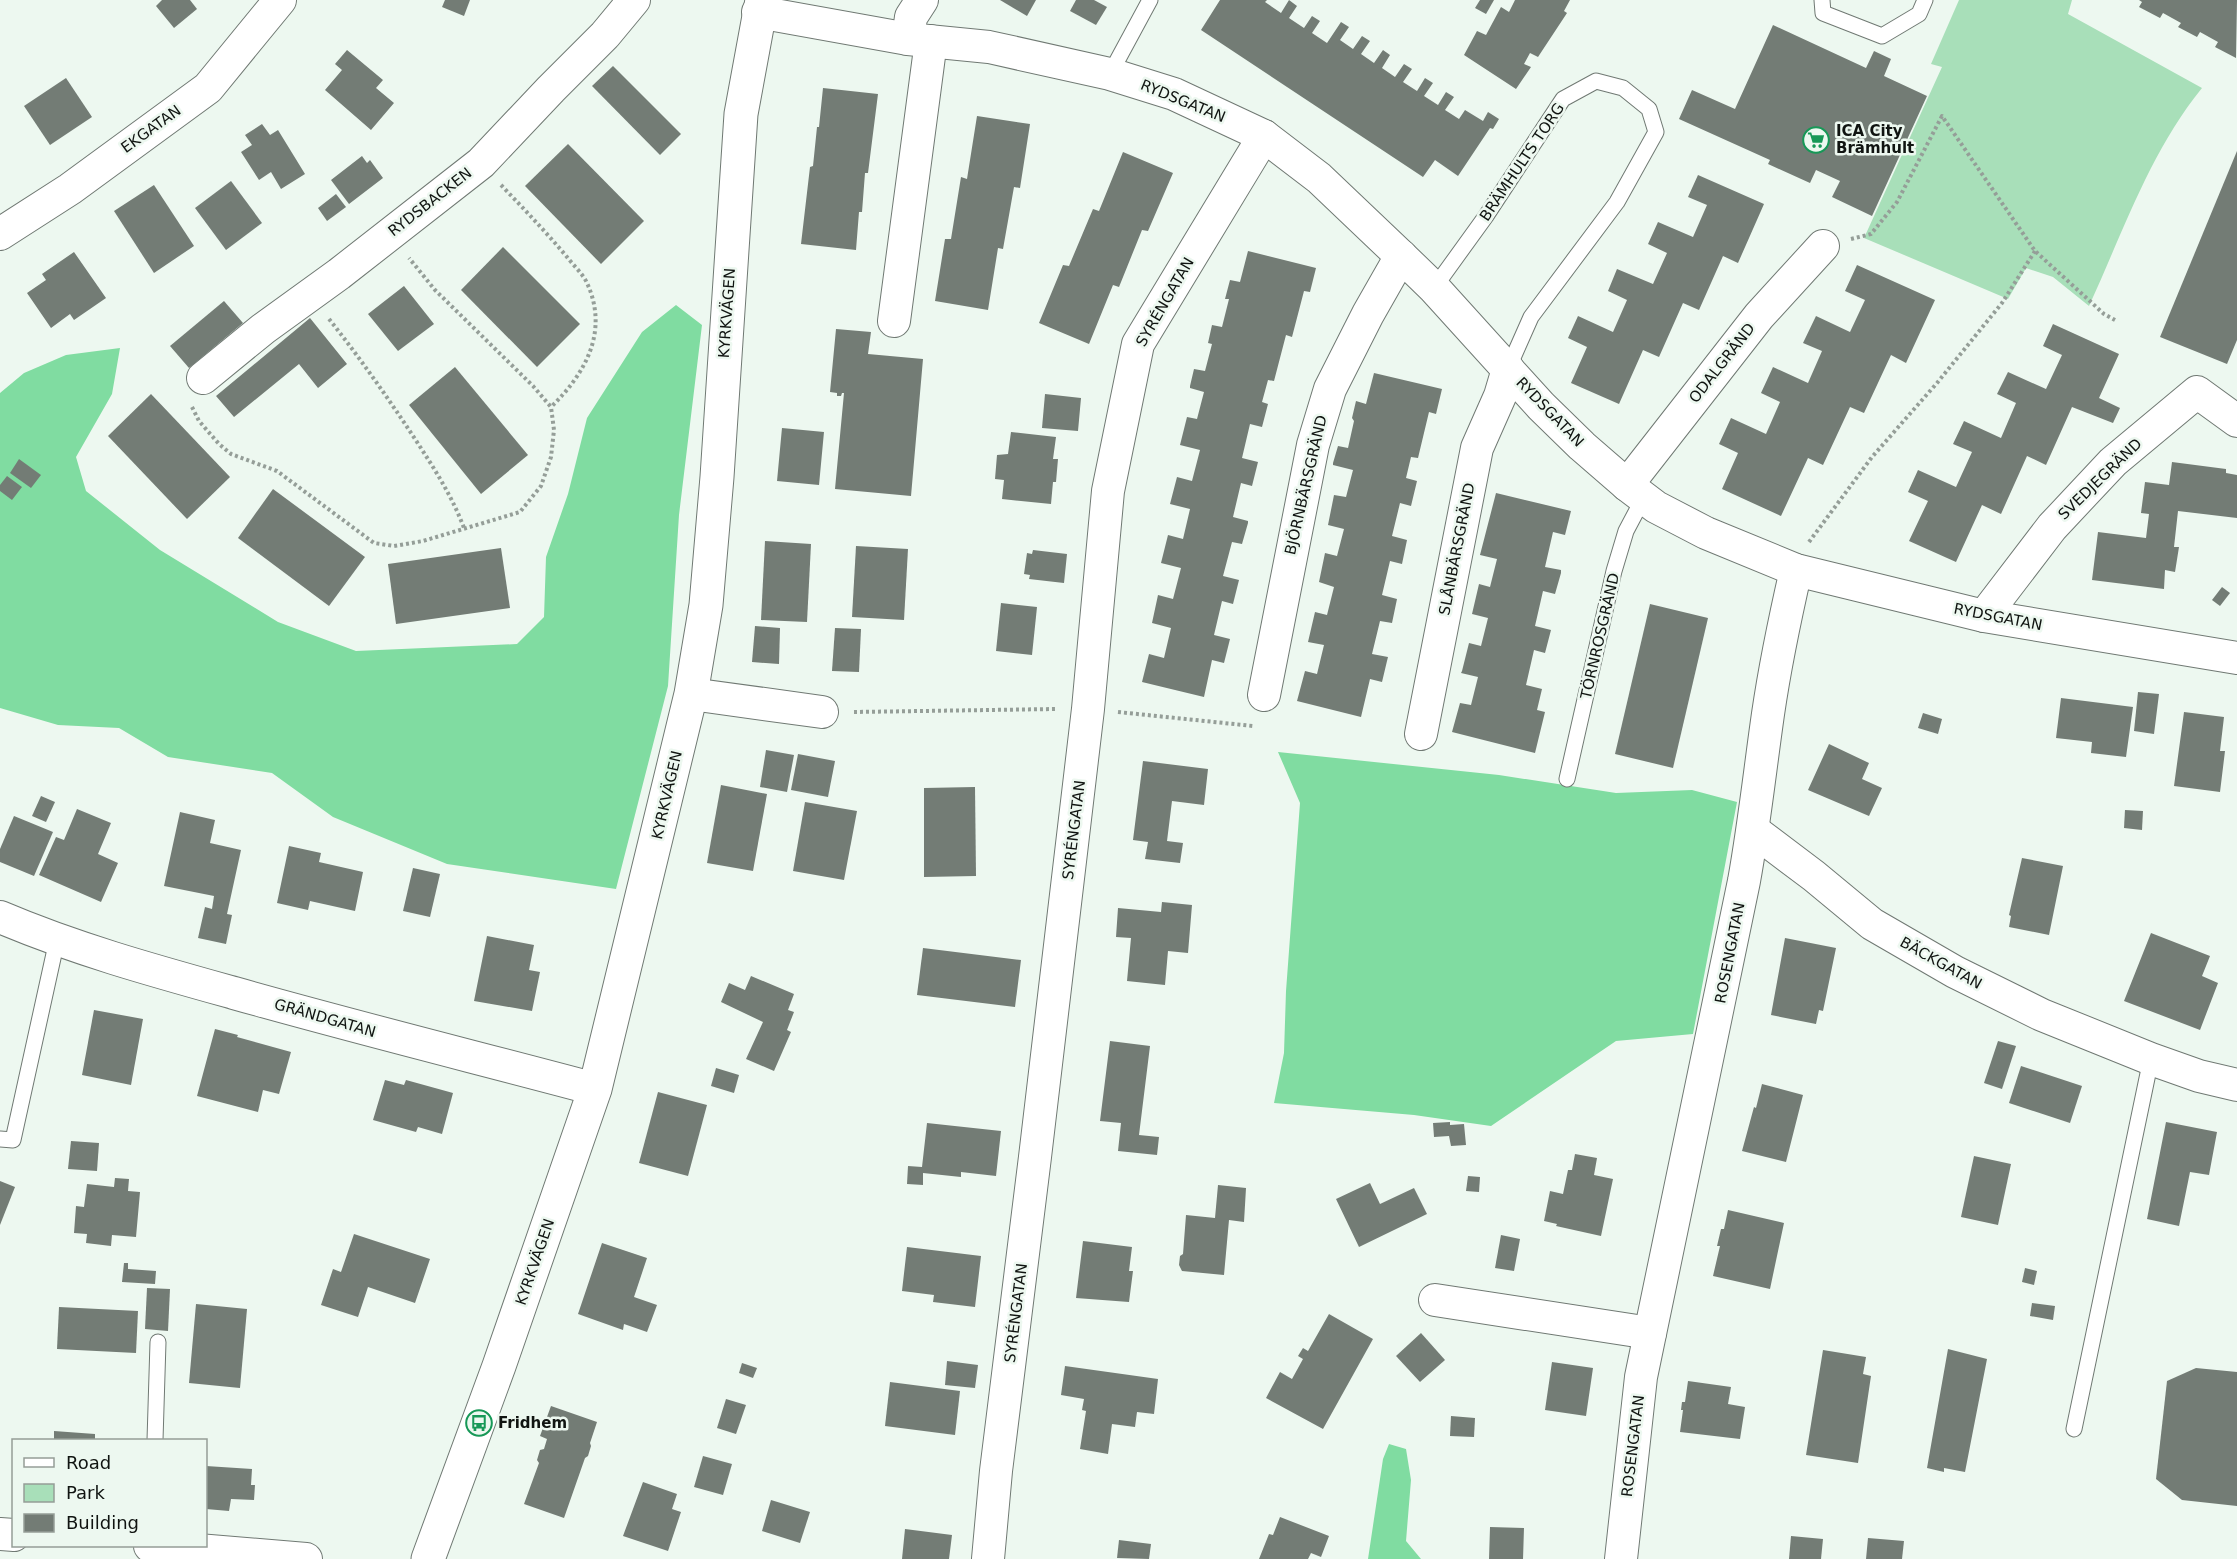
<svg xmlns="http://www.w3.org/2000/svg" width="2237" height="1559" font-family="'DejaVu Sans',sans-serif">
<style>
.green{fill:#a8dfb9}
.forest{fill:#80dca1}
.building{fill:#737c75}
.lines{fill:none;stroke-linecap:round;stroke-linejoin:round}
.lane-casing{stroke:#707973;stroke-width:17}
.street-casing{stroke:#707973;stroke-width:34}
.secondary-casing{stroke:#707973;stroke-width:35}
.path{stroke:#959e98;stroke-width:4;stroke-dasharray:3 3;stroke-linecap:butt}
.lane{stroke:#fff;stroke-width:15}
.street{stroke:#fff;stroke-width:32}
.secondary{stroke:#fff;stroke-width:33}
.labels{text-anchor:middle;stroke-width:5;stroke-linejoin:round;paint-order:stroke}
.street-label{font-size:15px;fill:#101411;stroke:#edf8f0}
.poi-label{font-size:15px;font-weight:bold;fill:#101411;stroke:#edf8f0;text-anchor:start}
</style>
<rect width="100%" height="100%" fill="#edf8f0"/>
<path class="green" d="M1959,0h113l-4,14 134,74c-52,64 -79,144 -113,218l-36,-29 -27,-9 -18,31 -144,-61 78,-171 -11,-3z"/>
<g class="forest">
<polygon points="676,305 702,325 679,515 668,686 616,889 447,864 333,817 272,773 168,757 119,728 58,725 0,708 0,393 24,373 66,355 120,348 112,394 76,457 86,491 160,550 278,622 356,651 517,644 544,617 546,557 568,494 587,418 642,332"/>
<polygon points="1278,752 1499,775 1616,793 1692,790 1737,802 1693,1034 1616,1041 1491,1126 1414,1115 1274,1103 1284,1053 1286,991 1300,803"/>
<polygon points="1389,1444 1406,1449 1411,1480 1406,1541 1421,1559 1368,1559 1383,1459"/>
</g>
<g class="building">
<polygon points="162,0 190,0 197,9 174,28 156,6"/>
<polygon points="445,0 470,0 464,16 442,7"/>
<polygon points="1000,0 1036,0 1027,16"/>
<polygon points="1076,0 1094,0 1107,7 1096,25 1070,11"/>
<polygon points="1220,0 1267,0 1265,2 1281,13 1289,0 1297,6 1289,18 1304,28 1312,16 1320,21 1312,33 1327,43 1341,22 1349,27 1340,40 1353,49 1362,36 1370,41 1361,54 1374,63 1383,50 1390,55 1382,68 1395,77 1404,64 1412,69 1403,82 1417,91 1425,78 1433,83 1424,96 1438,105 1446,92 1454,97 1445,110 1459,119 1465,110 1483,121 1488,112 1499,119 1493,129 1490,128 1458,176 1435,160 1423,177 1201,30"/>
<polygon points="1480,0 1494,0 1486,14 1475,8"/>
<polygon points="1515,0 1570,0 1564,11 1567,13 1538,57 1530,53 1524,64 1531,67 1516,89 1464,55 1477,31 1486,35 1501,7 1509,12"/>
<polygon points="2139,0 2237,0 2236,58 2215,47 2218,42 2200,32 2197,37 2178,27 2181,23 2163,13 2160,18 2139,7 2142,2"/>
<polygon points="1773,25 1866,68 1874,51 1891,59 1884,76 1927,96 1872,216 1832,197 1840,181 1816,170 1810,183 1768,164 1770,160 1679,119 1692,90 1735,109"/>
<polygon points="347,50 383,80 376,88 394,103 371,130 325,90 342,70 335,64"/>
<polygon points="613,66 681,134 660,155 592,86"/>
<polygon points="66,78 92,117 50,145 24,106"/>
<polygon points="823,88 878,94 868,173 865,173 862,212 859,212 856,250 801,244 810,167 813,166 817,127 819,127"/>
<polygon points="977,116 1030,124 1020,188 1014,187 1003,249 998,248 988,310 935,301 945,239 951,239 961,177 967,179"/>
<polygon points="262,124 270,135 278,130 305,174 281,189 271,172 259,180 241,152 252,145 245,135"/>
<polygon points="568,144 644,221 601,264 525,186"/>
<polygon points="2237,151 2237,340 2227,364 2160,337"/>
<polygon points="1123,152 1173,173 1148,231 1142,230 1119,287 1113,285 1089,344 1039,323 1063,265 1069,266 1093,209 1099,211"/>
<polygon points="362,156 367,163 370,160 383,178 349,204 331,180"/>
<polygon points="1698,175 1764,204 1738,263 1723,256 1699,310 1683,303 1659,357 1643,350 1619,404 1571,383 1587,347 1568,338 1578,316 1613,332 1627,300 1608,291 1617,269 1653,284 1667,253 1648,244 1658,222 1693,237 1707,205 1688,197"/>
<polygon points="231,181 262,223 226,250 195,208"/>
<polygon points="154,185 194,246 154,273 114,211"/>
<polygon points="336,194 346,207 327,221 318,208"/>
<polygon points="503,247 580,324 537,367 461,290"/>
<polygon points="1248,251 1316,268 1310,292 1304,291 1292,337 1286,335 1274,381 1268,380 1262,402 1268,404 1262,427 1250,424 1242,458 1258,462 1252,486 1241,483 1233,517 1248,521 1248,523 1242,544 1232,542 1223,576 1239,580 1233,604 1222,601 1214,635 1230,639 1224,663 1212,660 1204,697 1142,682 1149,654 1164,658 1171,628 1152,623 1158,595 1173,599 1181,568 1161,563 1168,535 1183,539 1190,509 1170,504 1177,477 1192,481 1200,450 1180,445 1187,417 1197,419 1204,392 1190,388 1190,386 1194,369 1205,371 1212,344 1208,343 1212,325 1222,327 1229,299 1225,299 1230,280 1240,282"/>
<polygon points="74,252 106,298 74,320 70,314 51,328 27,293 46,280 42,274"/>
<polygon points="1857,265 1935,300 1906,363 1891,355 1864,413 1850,407 1823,465 1808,458 1781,516 1722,489 1738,453 1719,444 1731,418 1766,434 1780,402 1761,393 1773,367 1808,383 1822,351 1803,343 1816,316 1850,332 1865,300 1845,291"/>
<polygon points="404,286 434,324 398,351 368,314"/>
<polygon points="224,301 243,323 189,368 170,346"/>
<polygon points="310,318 347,364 318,388 299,364 234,417 216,396"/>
<polygon points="2053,324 2119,354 2099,398 2120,408 2113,423 2072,407 2046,465 2027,456 2001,514 1982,505 1956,562 1909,541 1928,501 1908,492 1918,470 1956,487 1972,452 1953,444 1964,421 2001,438 2016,403 1997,394 2008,372 2046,389 2062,355 2043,346"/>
<polygon points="836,329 871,332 868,354 923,359 911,496 835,489 844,393 842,393 841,396 837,396 837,393 830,392"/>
<polygon points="455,367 528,455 481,494 409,405"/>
<polygon points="1374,373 1442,389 1436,414 1429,412 1418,458 1411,457 1406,478 1417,481 1411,506 1400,503 1392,536 1407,540 1402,564 1390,561 1382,595 1397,599 1392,623 1380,621 1372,654 1388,657 1387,661 1382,682 1370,679 1361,717 1297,701 1305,671 1317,674 1324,645 1308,642 1315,612 1327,615 1334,587 1319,582 1325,553 1337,556 1344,529 1328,525 1334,495 1346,497 1353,470 1333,465 1333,463 1338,446 1348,448 1354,421 1352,418 1356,401 1366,404"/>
<polygon points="151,394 230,477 187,519 108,436"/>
<polygon points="1045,394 1081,398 1078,431 1042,428"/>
<polygon points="782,428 824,432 819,485 777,481"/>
<polygon points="1011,432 1056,437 1053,459 1058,459 1056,482 1053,482 1051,504 1002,499 1004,480 995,479 997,455 1008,454"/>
<polygon points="19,459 41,475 31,488 10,473"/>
<polygon points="2172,462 2226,469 2226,473 2237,475 2237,518 2178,511 2174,547 2179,547 2175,572 2165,570 2164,589 2092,580 2098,532 2146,538 2149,514 2141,513 2145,482 2169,485"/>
<polygon points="7,476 22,487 12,500 0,491 0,485"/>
<polygon points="273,489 365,557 329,606 238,538"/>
<polygon points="1496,493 1571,511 1565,535 1553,532 1545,567 1561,570 1561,573 1555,594 1543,591 1535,626 1551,630 1545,653 1534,650 1526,685 1542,689 1537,710 1545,712 1535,753 1452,732 1460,703 1471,705 1478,677 1461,673 1462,671 1469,643 1481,646 1488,618 1472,614 1479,584 1490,587 1497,559 1480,555"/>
<polygon points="765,541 811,544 807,622 761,620"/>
<polygon points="856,546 908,549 904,620 852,617"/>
<polygon points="501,548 510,608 396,624 388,564"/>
<polygon points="1033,550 1067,554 1064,583 1029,579 1030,575 1024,574 1027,553 1032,554"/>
<polygon points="2222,587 2230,593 2220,606 2212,600"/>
<polygon points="1001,603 1037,607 1032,655 996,651"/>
<polygon points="1650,604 1708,618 1673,768 1615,754"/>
<polygon points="755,626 780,628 779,664 752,662"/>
<polygon points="835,628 861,629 859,672 832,671"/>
<polygon points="2138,692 2159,694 2154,734 2134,731"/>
<polygon points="2061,698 2133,707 2126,757 2091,753 2092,742 2056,738"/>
<polygon points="2184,712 2224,717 2220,751 2225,751 2220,792 2174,786"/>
<polygon points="1923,713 1942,719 1938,734 1918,728"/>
<polygon points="1829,744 1869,763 1862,779 1882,788 1869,816 1808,790"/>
<polygon points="766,750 794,755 787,792 760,787"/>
<polygon points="798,754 835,761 828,797 791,790"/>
<polygon points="1143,761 1208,769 1204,805 1172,801 1167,841 1183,843 1180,863 1145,859 1148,842 1133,840"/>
<polygon points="721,785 767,794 753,871 707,863"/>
<polygon points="975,787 976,876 924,877 924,788"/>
<polygon points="41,796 55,802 46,822 32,816"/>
<polygon points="805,802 857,811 844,880 793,871"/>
<polygon points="77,809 111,823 98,854 118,863 101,902 39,875 56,837 64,840"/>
<polygon points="2125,810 2143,811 2142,830 2124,828"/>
<polygon points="180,812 215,820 210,843 241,850 227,914 232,915 226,944 198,938 205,907 212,909 214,896 164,886"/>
<polygon points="14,816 53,832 34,876 0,862 0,849"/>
<polygon points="289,846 321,853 319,862 363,872 355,911 310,901 308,910 277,903"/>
<polygon points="2022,858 2063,866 2049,935 2009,927 2011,916 2009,915"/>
<polygon points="413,868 440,874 430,917 403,911"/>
<polygon points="1162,902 1192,905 1188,953 1168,951 1165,985 1127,981 1131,938 1116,937 1118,908 1161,912"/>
<polygon points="2151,933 2210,956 2202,976 2218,983 2200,1030 2124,1001"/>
<polygon points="487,936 534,945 529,970 540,972 532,1011 474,1001"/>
<polygon points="1785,938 1836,948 1823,1011 1819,1010 1816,1024 1771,1015"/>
<polygon points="923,948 1021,960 1015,1007 917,995"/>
<polygon points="751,976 794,994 788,1010 794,1012 787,1030 791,1032 774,1071 746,1059 763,1022 721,1002 729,983 745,990"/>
<polygon points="94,1010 143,1019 131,1085 82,1075"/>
<polygon points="215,1029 238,1035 237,1037 291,1052 279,1094 263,1090 258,1112 197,1096"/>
<polygon points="1110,1041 1150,1046 1139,1135 1159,1137 1157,1155 1118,1151 1121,1123 1100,1121"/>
<polygon points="1998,1041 2016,1046 2002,1089 1984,1083"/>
<polygon points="2021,1066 2082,1086 2070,1123 2009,1103"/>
<polygon points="716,1068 739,1075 734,1093 711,1086"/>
<polygon points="385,1080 404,1085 406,1080 453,1093 442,1134 418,1127 416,1132 373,1120"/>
<polygon points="1762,1084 1803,1095 1786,1162 1742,1151 1754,1107 1756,1108"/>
<polygon points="658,1092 707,1105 688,1176 639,1163"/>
<polygon points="1450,1122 1450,1125 1464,1124 1466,1145 1451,1146 1449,1136 1434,1137 1433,1123"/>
<polygon points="2166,1122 2217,1132 2209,1175 2190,1172 2179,1226 2147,1219"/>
<polygon points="927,1123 1001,1131 996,1176 961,1172 961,1177 923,1173 923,1185 907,1184 908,1166 922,1167"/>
<polygon points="71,1141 99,1143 97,1171 68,1169"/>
<polygon points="1575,1154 1597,1158 1594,1175 1613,1179 1601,1236 1556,1226 1557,1224 1544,1221 1550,1191 1563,1194 1568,1170 1572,1170"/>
<polygon points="1974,1156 2011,1164 1998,1225 1961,1217"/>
<polygon points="1468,1176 1480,1177 1479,1192 1466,1191"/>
<polygon points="115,1178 129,1179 128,1191 140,1192 136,1237 112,1235 111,1246 86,1243 87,1234 74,1233 76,1206 84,1207 87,1184 114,1187"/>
<polygon points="0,1181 15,1187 0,1225"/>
<polygon points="1370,1183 1380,1204 1414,1188 1427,1214 1359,1247 1336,1199"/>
<polygon points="1218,1185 1246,1188 1244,1222 1229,1220 1224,1275 1182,1271 1179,1265 1180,1256 1183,1254 1186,1215 1215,1218"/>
<polygon points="1728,1210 1784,1223 1770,1289 1713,1276 1720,1246 1717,1246 1721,1229 1724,1229"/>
<polygon points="354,1234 430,1259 415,1303 368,1287 358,1317 321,1305 333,1269 341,1272"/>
<polygon points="1501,1235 1520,1239 1514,1271 1495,1268"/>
<polygon points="1083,1241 1132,1247 1129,1271 1133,1271 1129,1302 1076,1298"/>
<polygon points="602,1243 647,1258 634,1297 657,1305 647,1332 624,1324 623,1330 578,1314"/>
<polygon points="907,1247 981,1256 975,1307 933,1302 934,1295 902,1291"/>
<polygon points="124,1263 128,1263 128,1269 156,1271 155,1284 122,1282"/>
<polygon points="2025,1268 2037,1271 2034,1285 2022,1282"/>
<polygon points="147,1288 170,1289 168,1331 145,1329"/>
<polygon points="2032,1303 2055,1306 2053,1320 2030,1316"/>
<polygon points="196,1304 247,1309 240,1388 189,1383"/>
<polygon points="59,1307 138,1311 136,1353 57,1349"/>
<polygon points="1329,1314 1373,1339 1323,1429 1266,1398 1280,1372 1292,1379 1303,1359 1298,1356 1303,1348 1308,1351"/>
<polygon points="1421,1333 1445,1360 1420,1382 1396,1356"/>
<polygon points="1948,1349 1987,1359 1965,1472 1944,1468 1944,1472 1927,1468"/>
<polygon points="1823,1350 1866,1357 1863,1374 1871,1376 1858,1463 1806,1455"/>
<polygon points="947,1361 978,1365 975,1388 945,1385"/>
<polygon points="1552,1362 1593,1368 1586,1416 1545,1410"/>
<polygon points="742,1363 757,1368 753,1378 739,1373"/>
<polygon points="1065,1366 1158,1379 1154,1414 1137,1412 1135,1427 1112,1424 1108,1454 1080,1449 1086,1411 1082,1410 1084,1399 1061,1395"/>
<polygon points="2196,1368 2237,1372 2237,1506 2182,1500 2156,1479 2167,1381"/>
<polygon points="1688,1381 1731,1387 1728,1404 1745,1407 1740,1439 1680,1432 1683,1410 1681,1410 1682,1402 1685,1402"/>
<polygon points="890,1382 960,1391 955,1435 885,1426"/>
<polygon points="726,1399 746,1405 736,1434 717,1428"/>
<polygon points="551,1406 597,1422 590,1443 591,1446 588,1456 585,1458 564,1518 524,1504 539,1463 537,1460 540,1450 544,1449 547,1439 540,1436"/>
<polygon points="1451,1416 1475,1418 1474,1437 1450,1436"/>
<polygon points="54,1431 95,1434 95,1440 54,1440"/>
<polygon points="703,1456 732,1464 723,1495 694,1487"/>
<polygon points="206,1466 252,1469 251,1485 255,1485 254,1500 231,1499 229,1511 206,1509"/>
<polygon points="643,1482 677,1494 672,1509 681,1512 668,1551 623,1536"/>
<polygon points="771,1500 810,1512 800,1543 762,1531"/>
<polygon points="1280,1517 1329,1536 1321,1557 1311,1553 1308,1559 1259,1559 1269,1534 1273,1535"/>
<polygon points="1490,1527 1524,1528 1523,1559 1489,1559"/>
<polygon points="905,1529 952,1535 949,1559 902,1559"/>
<polygon points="1791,1536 1823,1539 1821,1559 1789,1559"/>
<polygon points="1868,1538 1904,1541 1902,1559 1866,1559"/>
<polygon points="1119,1540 1151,1544 1149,1559 1117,1558"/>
</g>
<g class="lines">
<g class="lane-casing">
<g id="lane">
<polyline points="1822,0 1823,13 1882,36 1919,14 1925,0"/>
<polyline points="1110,74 1150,0"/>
<polyline points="1434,288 1486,216 1563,99 1596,81 1623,88 1649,109 1656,132 1617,202 1531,317 1508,369"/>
<polyline points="1567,779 1614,571 1626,531 1644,497"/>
<polyline points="0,1139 13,1140 57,940"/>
<polyline points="2074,1429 2151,1059"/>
<polyline points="155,1440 158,1342"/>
</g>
</g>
<g class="street-casing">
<g id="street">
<polyline points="758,12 908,39 989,47 1110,74 1174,94 1264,136 1319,178 1401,256 1434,288 1541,406 1582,446 1627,485 1656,507 1706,533 1796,570 1984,616 2237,658"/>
<polyline points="908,39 911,17 922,0"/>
<polyline points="0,234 70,189 208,88 280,0"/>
<polyline points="894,321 931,41"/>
<polyline points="203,378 263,329 339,274 481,163 551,89 605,35 634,0"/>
<polyline points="1627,485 1759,316 1823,246"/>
<polyline points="1984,616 2052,527 2113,462 2197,392 2237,421"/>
<polyline points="691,694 822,712"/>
<polyline points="1264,695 1313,445 1330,389 1368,314 1401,256"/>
<polyline points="1421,734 1477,448 1500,396 1508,369"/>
<polyline points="1753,830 1814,876 1872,924 1955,972 2042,1015 2151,1059 2199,1076 2237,1085"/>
<path d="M0,917c75,32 155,54 234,76 120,34 241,64 361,96"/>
<polyline points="1435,1300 1650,1333"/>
<polyline points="0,1534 14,1535"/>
<polyline points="150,1546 306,1559"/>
<polyline points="988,1559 996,1471 1035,1157 1088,709 1108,491 1138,344 1264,136"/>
<path d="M1621,1559l20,-182 103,-496c10,-55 16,-111 24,-167 7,-48 17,-96 28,-144"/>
</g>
</g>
<g class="secondary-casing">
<polyline id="secondary" points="428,1559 499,1366 595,1089 691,694 706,605 717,477 741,114 762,0"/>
</g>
<g class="path">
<path d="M501,185c23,24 45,47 66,72 6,8 16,17 20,26 22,48 -1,90 -36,124"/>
<polyline points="1851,239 1871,234 1897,202 1942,116 2035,251 2104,314 2115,320"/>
<path d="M329,319c31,39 59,79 86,120 19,29 37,57 49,89"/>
<polyline points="192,407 199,421 219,444 231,454 277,471 374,543 394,546 423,541 520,512 541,486 551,457 554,430 551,407 533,386 435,290 409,258"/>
<polyline points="1809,542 1872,457 1937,383 2002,303 2035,251"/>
<polyline points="854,712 1056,709"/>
<polyline points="1118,712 1253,726"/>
</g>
<use href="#lane" class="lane"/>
<use href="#street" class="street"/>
<use href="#secondary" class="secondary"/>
</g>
<defs>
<g id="supermarket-ring" transform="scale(1.35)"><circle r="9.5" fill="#edf8f0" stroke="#179857" stroke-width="1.5"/><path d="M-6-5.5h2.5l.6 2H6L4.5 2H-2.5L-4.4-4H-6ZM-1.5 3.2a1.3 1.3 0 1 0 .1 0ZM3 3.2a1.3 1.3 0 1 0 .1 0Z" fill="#179857"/></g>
<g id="bus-ring" transform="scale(1.35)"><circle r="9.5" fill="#edf8f0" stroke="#179857" stroke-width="1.5"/><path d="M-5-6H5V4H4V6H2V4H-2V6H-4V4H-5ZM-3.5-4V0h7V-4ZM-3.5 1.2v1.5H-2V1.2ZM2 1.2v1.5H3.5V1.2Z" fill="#179857"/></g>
</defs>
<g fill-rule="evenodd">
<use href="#supermarket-ring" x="1816" y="140"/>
<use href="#bus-ring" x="479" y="1423"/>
</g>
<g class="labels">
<g class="street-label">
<text transform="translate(1183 101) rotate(22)" y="5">RYDSGATAN</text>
<text transform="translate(151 129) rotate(-36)" y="5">EKGATAN</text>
<text transform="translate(1522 162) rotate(-56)" y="5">BRÄMHULTS TORG</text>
<text transform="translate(430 202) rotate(-38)" y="5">RYDSBACKEN</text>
<text transform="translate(1165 302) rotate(-60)" y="5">SYRÉNGATAN</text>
<text transform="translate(727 313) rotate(-86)" y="5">KYRKVÄGEN</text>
<text transform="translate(1722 363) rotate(-52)" y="5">ODALGRÄND</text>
<text transform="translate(1550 412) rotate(46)" y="5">RYDSGATAN</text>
<text transform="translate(2100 479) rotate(-44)" y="5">SVEDJEGRÄND</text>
<text transform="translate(1306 485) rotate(-77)" y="5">BJÖRNBÄRSGRÄND</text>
<text transform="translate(1457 549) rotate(-79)" y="5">SLÅNBÄRSGRÄND</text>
<text transform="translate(1998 617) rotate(11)" y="5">RYDSGATAN</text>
<text transform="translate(1600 636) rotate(-77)" y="5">TÖRNROSGRÄND</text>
<text transform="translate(667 795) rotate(-77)" y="5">KYRKVÄGEN</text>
<text transform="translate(1074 830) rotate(-83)" y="5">SYRÉNGATAN</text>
<text transform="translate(1730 953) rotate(-79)" y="5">ROSENGATAN</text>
<text transform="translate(1941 963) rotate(29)" y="5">BÄCKGATAN</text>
<text transform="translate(325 1018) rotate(16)" y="5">GRÄNDGATAN</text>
<text transform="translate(535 1262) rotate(-71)" y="5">KYRKVÄGEN</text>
<text transform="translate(1016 1313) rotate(-83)" y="5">SYRÉNGATAN</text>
<text transform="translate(1633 1446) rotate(-83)" y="5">ROSENGATAN</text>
</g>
<g class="poi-label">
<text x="1836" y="136">ICA City<tspan x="1836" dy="17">Brämhult</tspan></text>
<text x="498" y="1428">Fridhem</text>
</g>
</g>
<rect x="12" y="1439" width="195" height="108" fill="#edf8f0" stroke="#959d97" stroke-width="1.5"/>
<rect x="24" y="1458" width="30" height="9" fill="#ffffff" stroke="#959d97" stroke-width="1.5"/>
<text x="66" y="1469" font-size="18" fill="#101411">Road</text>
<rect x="24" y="1484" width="30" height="18" fill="#a8dfb9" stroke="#959d97" stroke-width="1.5"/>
<text x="66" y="1499" font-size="18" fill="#101411">Park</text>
<rect x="24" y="1514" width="30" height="18" fill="#737c75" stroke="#959d97" stroke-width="1.5"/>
<text x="66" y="1529" font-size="18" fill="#101411">Building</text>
</svg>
